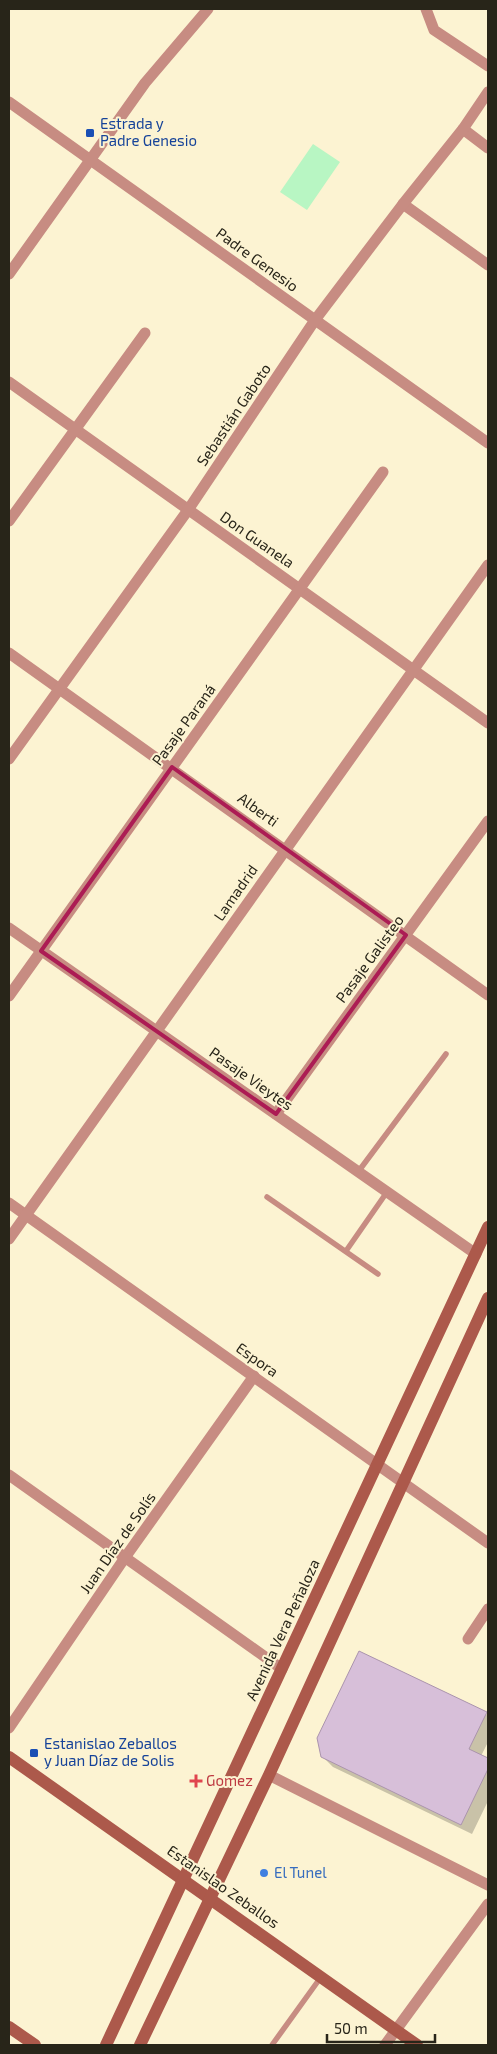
<svg xmlns="http://www.w3.org/2000/svg" width="497" height="2054" font-family="'Exo 2',sans-serif">
<style>
.green{fill:#b8f6c3}
.shadow{fill:#0003}
.building{fill:#d7bfd9;stroke:#ab94ad}
.lines{fill:none;stroke-linecap:round;stroke-linejoin:round}
.lane{stroke:#c78c82;stroke-width:5.5}
.street{stroke:#c78c82;stroke-width:11}
.secondary{stroke:#ac594b;stroke-width:12}
.marked{fill:none;stroke:#ac1c54;stroke-width:4;stroke-linejoin:round}
.transit-dot{fill:#1a4fb4;stroke:#fcf3d2;stroke-width:2}
.health-dot{fill:#e0444e;stroke:#fcf3d2;stroke-width:2}
.shop-dot{fill:#3f7fe0;stroke:#fcf3d2;stroke-width:2}
.labels{text-anchor:middle;stroke-width:4;stroke-linejoin:round;paint-order:stroke}
.transit-label{font-size:15px;fill:#164399;stroke:#fcf3d2;text-anchor:start}
.street-label{font-size:15px;fill:#282519;stroke:#fcf3d2}
.health-label{font-size:15px;fill:#be3a42;stroke:#fcf3d2;text-anchor:start}
.shop-label{font-size:15px;fill:#366cbe;stroke:#fcf3d2;text-anchor:start}
</style>
<rect width="100%" height="100%" fill="#fcf3d2"/>
<polygon class="green" points="313,144 340,162 307,210 280,192"/>
<polygon class="shadow" points="360,1652 488,1715 488,1742 481,1756 488,1760 488,1801 472,1834 333,1767 322,1756"/>
<polygon class="building" points="359,1651 487,1712 469,1749 488,1758 488,1769 461,1825 321,1757 317,1738"/>
<g class="lines">
<g class="lane">
<polyline points="358,1172 446,1054"/>
<polyline points="267,1197 378,1274"/>
<polyline points="346,1251 387,1192"/>
<polyline points="272,2045 321,1977"/>
</g>
<g class="street">
<polyline points="426,9 434,30 488,66"/>
<polyline points="9,102 488,443"/>
<polyline points="463,129 488,148"/>
<polyline points="403,204 488,265"/>
<polyline points="9,274 145,83 208,9"/>
<polyline points="9,382 488,723"/>
<polyline points="9,521 145,333"/>
<polyline points="9,653 488,995"/>
<polyline points="9,759 188,510 315,320 403,204 463,129 488,92"/>
<polyline points="9,928 476,1254"/>
<polyline points="9,996 383,472"/>
<polyline points="276,1114 488,821"/>
<polyline points="9,1203 488,1543"/>
<polyline points="9,1239 488,565"/>
<polyline points="9,1475 282,1669"/>
<polyline points="468,1639 488,1609"/>
<polyline points="9,1728 124,1559 254,1376"/>
<polyline points="269,1775 488,1885"/>
<polyline points="385,2045 488,1904"/>
</g>
<g class="secondary">
<polyline points="9,1757 417,2045"/>
<polyline points="9,2027 35,2045"/>
<polyline points="106,2045 488,1227"/>
<polyline points="140,2045 269,1775 488,1298"/>
</g>
</g>
<path class="marked" d="M172,767l234,168 -130,179 -235,-163z"/>
<g class="transit-dot">
<rect x="85" y="128" width="10" height="10" rx="2.5"/>
<rect x="29" y="1748" width="10" height="10" rx="2.5"/>
</g>
<path class="health-dot" d="M193.5 1773.5h5v5h5v5h-5v5h-5v-5h-5v-5h5z"/>
<circle class="shop-dot" cx="264" cy="1873" r="5"/>
<g class="labels">
<g class="transit-label">
<text x="100" y="129">Estrada y<tspan x="100" dy="17">Padre Genesio</tspan></text>
<text x="44" y="1749">Estanislao Zeballos<tspan x="44" dy="17">y Juan Díaz de Solis</tspan></text>
</g>
<g class="street-label">
<text transform="translate(257 260) rotate(36)" y="5">Padre Genesio</text>
<text transform="translate(234 415) rotate(-56)" y="5">Sebastián Gaboto</text>
<text transform="translate(257 540) rotate(35)" y="5">Don Guanela</text>
<text transform="translate(184 725) rotate(-54)" y="5">Pasaje Paraná</text>
<text transform="translate(258 810) rotate(36)" y="5">Alberti</text>
<text transform="translate(236 893) rotate(-55)" y="5">Lamadrid</text>
<text transform="translate(370 959) rotate(-54)" y="5">Pasaje Galisteo</text>
<text transform="translate(251 1079) rotate(35)" y="5">Pasaje Vieytes</text>
<text transform="translate(257 1360) rotate(35)" y="5">Espora</text>
<text transform="translate(118 1543) rotate(-55)" y="5">Juan Díaz de Solís</text>
<text transform="translate(283 1630) rotate(-65)" y="5">Avenida Vera Peñaloza</text>
<text transform="translate(223 1887) rotate(35)" y="5">Estanislao Zeballos</text>
</g>
<g class="health-label">
<text x="206" y="1786">Gomez</text>
</g>
<g class="shop-label">
<text x="274" y="1878">El Tunel</text>
</g>
</g>
<rect width="497" height="2054" fill="none" stroke="#282519" stroke-width="20"/>
<path d="M327 2034v8h108v-8" fill="none" stroke="#282519" stroke-width="2.5"/>
<text x="334" y="2034" font-size="15" fill="#282519" stroke="#fcf3d2" stroke-width="4" paint-order="stroke">50 m</text>
</svg>
